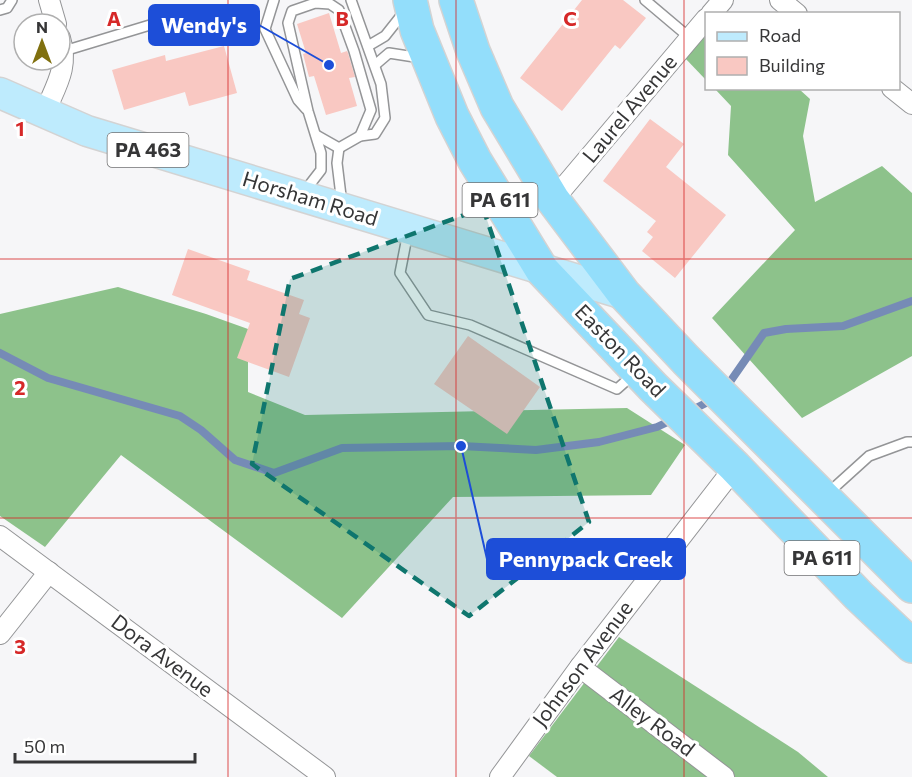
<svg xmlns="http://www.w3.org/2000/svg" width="912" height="777" font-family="Commissioner,sans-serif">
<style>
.forest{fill:#8dc28b}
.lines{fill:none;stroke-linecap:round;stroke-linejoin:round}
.stream{stroke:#768bb6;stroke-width:8}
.building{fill:#f9c8c2}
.lane-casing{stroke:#949597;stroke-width:12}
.street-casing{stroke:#949597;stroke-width:22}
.primary-casing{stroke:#d3d3d3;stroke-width:33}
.highway-casing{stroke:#d3d3d3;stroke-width:36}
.lane{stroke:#fff;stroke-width:9}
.street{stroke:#fff;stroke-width:20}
.primary{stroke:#beebfd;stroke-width:30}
.highway{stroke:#93defb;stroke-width:33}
.marked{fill:#0f766e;fill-opacity:0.2;stroke:#0f766e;stroke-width:4.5;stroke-dasharray:12 8;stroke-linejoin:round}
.grid{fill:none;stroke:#d62828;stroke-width:1.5;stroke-opacity:0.55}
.labels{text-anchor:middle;stroke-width:6;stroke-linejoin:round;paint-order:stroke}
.shield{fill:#fff;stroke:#727273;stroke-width:1.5}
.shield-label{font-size:20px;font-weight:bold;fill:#363637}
.street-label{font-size:21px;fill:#363637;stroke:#fff}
.grid-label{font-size:20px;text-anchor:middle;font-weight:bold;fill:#d62828;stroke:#fff;stroke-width:6;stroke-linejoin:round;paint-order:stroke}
.leader{fill:none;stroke:#1d4ed8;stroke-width:2}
.callout-dot{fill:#1d4ed8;stroke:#fff;stroke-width:2}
.callout{fill:#1d4ed8;stroke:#1d4ed8;stroke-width:2}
.callout-label{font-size:22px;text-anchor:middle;font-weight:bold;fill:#fff}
</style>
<rect width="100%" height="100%" fill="#f6f6f8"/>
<g class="forest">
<polygon points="706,33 706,80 684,57"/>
<polygon points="715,89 799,89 810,99 803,136 815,202 882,166 912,193 912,356 802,418 712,318 795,230 728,155 731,106"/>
<polygon points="118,287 206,314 248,329 248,392 305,415 627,408 685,445 651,495 453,497 342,618 121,455 45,547 0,516 0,314"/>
<polygon points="619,637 798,752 828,777 557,777 529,756"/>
</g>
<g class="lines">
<g class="stream">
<polyline points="0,353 48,378 180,416 201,430 235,460 274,473 342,448 461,446 536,450 599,442 657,427 674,419"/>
<polyline points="725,389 764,333 786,329 843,326 912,301"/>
<polyline points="690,411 714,399"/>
</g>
</g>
<g class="building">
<polygon points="582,0 623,0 646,18 620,49 615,45 562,111 520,78"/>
<polygon points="329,13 341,53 347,51 348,53 355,77 349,78 357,106 326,115 314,76 309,77 303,54 306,53 297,24"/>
<polygon points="224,46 237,93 189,106 185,92 124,110 112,70 165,55 166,61"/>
<polygon points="650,119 684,144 666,167 726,215 675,278 642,251 653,237 647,232 656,221 603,181"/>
<polygon points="188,249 250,271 247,280 304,300 299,314 310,318 289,377 237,358 250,323 172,295"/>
<polygon points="468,336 540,387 507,434 434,384"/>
</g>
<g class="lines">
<g class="lane-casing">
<g id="lane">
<polyline points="274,0 265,29 298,100 306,109"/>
<polyline points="645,0 690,38"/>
<polyline points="0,10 7,8 12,0"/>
<polyline points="368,46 385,36 404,12"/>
<polyline points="64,51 183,15"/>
<polyline points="375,65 389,53 421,58"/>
<polyline points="316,135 339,148"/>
<polyline points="339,148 360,136 375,134 385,118 381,84 351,0"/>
<polyline points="339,148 337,163 342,204"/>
<polyline points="304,192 321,170 321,153 308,111 288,23 292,11 315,3 330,4 339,10 354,51 371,110 360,136"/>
<polyline points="408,232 400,273 428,315 470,325 617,389 635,373"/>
<polyline points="827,494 869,456 907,442 912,442"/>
</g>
</g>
<g class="street-casing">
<g id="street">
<polyline points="49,0 56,24"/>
<polyline points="780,0 797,14"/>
<polyline points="711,14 723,0"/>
<polyline points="892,88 912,104"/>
<path d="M45,112c11,-27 24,-44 15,-74"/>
<polyline points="553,200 706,19"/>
<polyline points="0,536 325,777"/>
<polyline points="0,634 49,572"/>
<polyline points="580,667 724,777"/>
<polyline points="500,777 580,667 735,467"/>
</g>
</g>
<g class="primary-casing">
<polyline id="primary" points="0,93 87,131 624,294"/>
</g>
<g class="highway-casing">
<g id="highway">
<polyline points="410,0 417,30 452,116 475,161 542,270 653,387 735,467 859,596 912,646"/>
<polyline points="456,0 473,51 497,107 553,200 624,294 686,360 912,586"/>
</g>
</g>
<use href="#lane" class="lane"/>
<use href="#street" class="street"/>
<use href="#primary" class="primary"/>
<use href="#highway" class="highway"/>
</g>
<path class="marked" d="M483,208l106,314 -120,94 -217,-152 38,-185z"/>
<path class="grid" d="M228,0v777M456,0v777M684,0v777M0,259h912M0,518h912"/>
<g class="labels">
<g class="shield">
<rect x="107.5" y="133" width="81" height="34" rx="4.5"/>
<rect x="462.5" y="183" width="75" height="34" rx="4.5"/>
<rect x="784.5" y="541" width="75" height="34" rx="4.5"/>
</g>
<g class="shield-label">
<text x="148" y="157">PA 463</text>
<text x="500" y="207">PA 611</text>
<text x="822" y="565">PA 611</text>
</g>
<g class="street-label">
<text transform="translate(630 109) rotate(-50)" y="7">Laurel Avenue</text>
<text transform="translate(310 199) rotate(17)" y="7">Horsham Road</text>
<text transform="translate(620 351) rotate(46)" y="7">Easton Road</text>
<text transform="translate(162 656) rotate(37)" y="7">Dora Avenue</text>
<text transform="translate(583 664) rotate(-53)" y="7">Johnson Avenue</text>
<text transform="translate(652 722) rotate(37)" y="7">Alley Road</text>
</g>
</g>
<g class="grid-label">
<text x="114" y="26">A</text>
<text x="342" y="26">B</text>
<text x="570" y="26">C</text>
<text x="20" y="136">1</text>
<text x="20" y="395">2</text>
<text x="20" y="654">3</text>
</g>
<path class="leader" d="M329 65L259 25M461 446L487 559"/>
<g class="callout-dot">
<circle cx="329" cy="65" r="6"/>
<circle cx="461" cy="446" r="6"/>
</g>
<g class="callout">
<rect x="149" y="5" width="110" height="40" rx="6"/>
<rect x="487" y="539" width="198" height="40" rx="6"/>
</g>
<g class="callout-label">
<text x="204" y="33">Wendy's</text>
<text x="586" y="567">Pennypack Creek</text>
</g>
<rect x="705" y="12" width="195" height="78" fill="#ffffff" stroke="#afafaf" stroke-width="1.5"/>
<rect x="717" y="32" width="30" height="9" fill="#beebfd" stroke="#afafaf" stroke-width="1.5"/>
<text x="759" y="42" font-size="18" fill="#363637">Road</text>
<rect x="717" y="57" width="30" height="18" fill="#f9c8c2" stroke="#afafaf" stroke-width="1.5"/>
<text x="759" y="72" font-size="18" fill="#363637">Building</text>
<g transform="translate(42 42)"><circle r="28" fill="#ffffff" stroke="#afafaf" stroke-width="1.5"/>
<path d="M0-4.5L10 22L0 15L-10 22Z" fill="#80700f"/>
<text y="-9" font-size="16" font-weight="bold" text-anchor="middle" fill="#363637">N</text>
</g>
<path d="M15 753v9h180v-9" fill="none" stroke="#363637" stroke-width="3"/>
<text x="24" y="753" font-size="18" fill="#363637" stroke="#ffffff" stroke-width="4.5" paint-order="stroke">50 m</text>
</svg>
